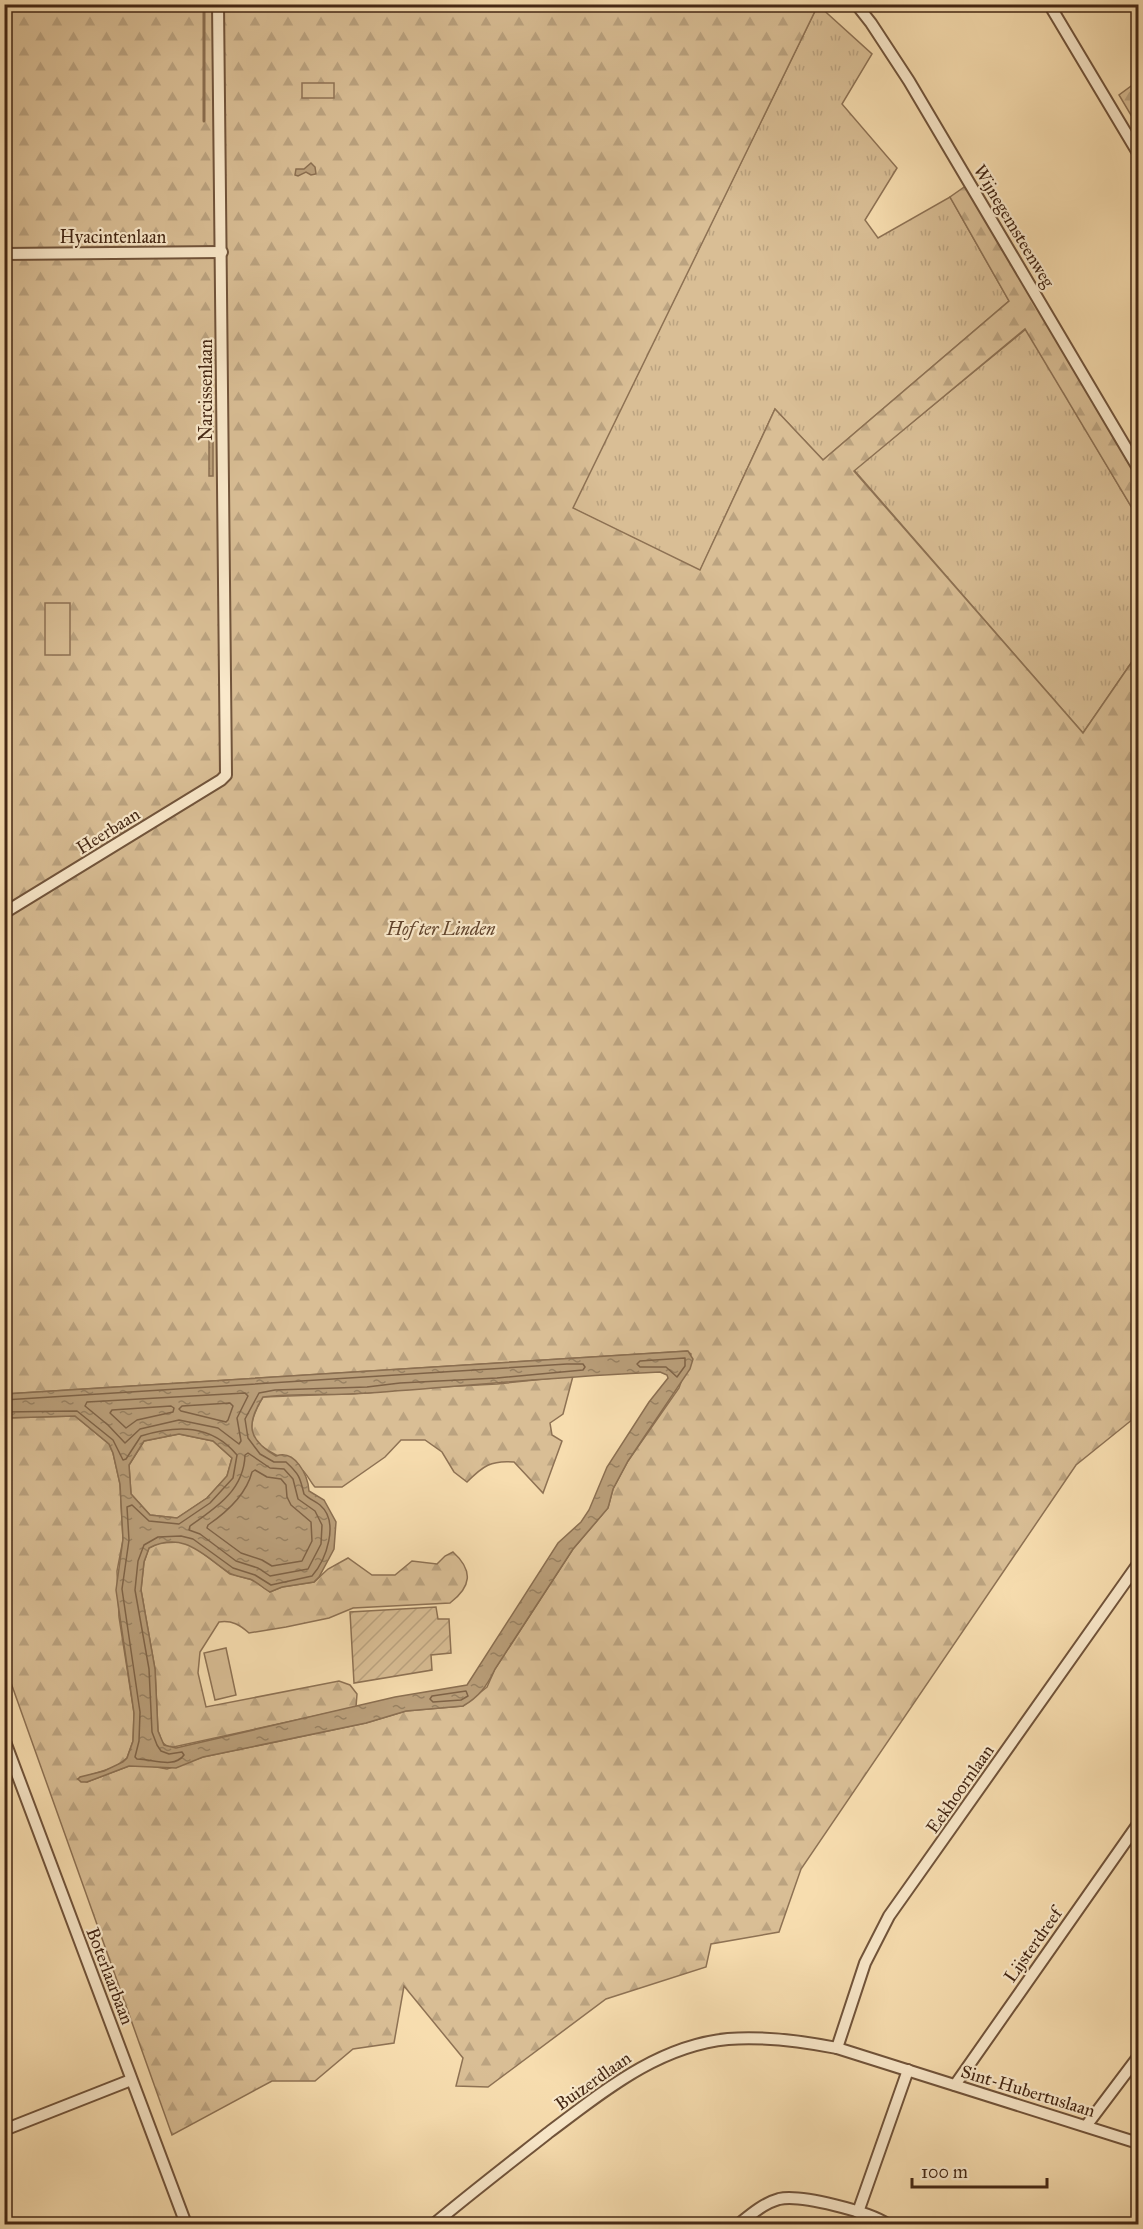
<svg xmlns="http://www.w3.org/2000/svg" width="1143" height="2229" font-family="'IM FELL Great Primer',serif">
<style>
.grass{fill:url(#grass-tufts);stroke:#8e7254;stroke-width:1.5}
.forest{fill:url(#forest-firs);stroke:#8e7254;stroke-width:1.5}
.garden{fill:url(#garden-furrows);stroke:#8e7254;stroke-width:1.5}
.pitch{fill:#d9be95;stroke:#8e7254;stroke-width:1.5}
.water{fill:url(#water-ripples);stroke:#8b6f51;stroke-width:1.5;fill-rule:evenodd}
.lines{fill:none;stroke-linecap:round;stroke-linejoin:round}
.shore{stroke:#7f6347;stroke-width:1.5}
.stream{stroke:#8b6f51;stroke-width:3}
.minor-casing{stroke:#71543b;stroke-width:14}
.minor{stroke:#fae9cb;stroke-width:10}
.labels{text-anchor:middle;stroke-width:4.5;stroke-linejoin:round;paint-order:stroke}
.street-label{font-size:18px;fill:#442714;stroke:#fae9cb}
.park-label{font-size:18px;font-style:italic;fill:#62452e;stroke:#fae9cb}
</style>
<defs>
<pattern id="grass-tufts" width="24" height="20" patternUnits="userSpaceOnUse" patternTransform="scale(1.5)"><rect width="24" height="20" fill="#d9be95"/><path d="M3 7l-1-3M5 7V3M7 7l1-3M15 17l-1-3M17 17v-4M19 17l1-3" fill="none" stroke="#bba380"/></pattern>
<pattern id="forest-firs" width="22" height="20" patternUnits="userSpaceOnUse" patternTransform="scale(1.5)"><rect width="22" height="20" fill="#d9be95"/><path d="M5 1l3.5 6h-7zM16 11l3.5 6h-7z" fill="#bba380"/></pattern>
<pattern id="garden-furrows" width="10" height="10" patternUnits="userSpaceOnUse" patternTransform="scale(1.5)"><rect width="10" height="10" fill="#d9be95"/><path d="M-1 1l2-2M0 10L10 0M9 11l2-2" fill="none" stroke="#bba380"/></pattern>
<pattern id="water-ripples" width="26" height="14" patternUnits="userSpaceOnUse" patternTransform="scale(1.5)"><rect width="26" height="14" fill="#ba9f7a"/><path d="M2 4q2-2 4 0t4 0M15 11q2-2 4 0t4 0" fill="none" stroke="#998263"/></pattern>
</defs>
<rect width="100%" height="100%" fill="#f7ddaf"/>
<filter id="stains"><feTurbulence type="fractalNoise" baseFrequency=".00333" numOctaves="4"/><feColorMatrix values="0 0 0 0 .2 0 0 0 0 .09 0 0 0 0 .02 0 0 0 .5 -.17"/></filter>
<radialGradient id="worn" r=".72"><stop offset=".6" stop-color="#630" stop-opacity="0"/><stop offset="1" stop-color="#630" stop-opacity=".3"/></radialGradient>
<g class="grass">
<polygon points="818,5 872,54 842,104 897,168 865,220 878,238 950,197 1009,301 823,460 775,409 700,571 572,508"/>
<polygon points="1026,329 1138,518 1138,653 1083,733 854,470"/>
</g>
<g class="forest">
<polygon points="5,5 818,5 573,508 700,570 775,409 823,460 1009,301 950,197 967,185 1138,475 1138,518 1025,329 854,471 1083,733 1138,653 1138,1013 1132,1030 1138,1033 1138,1415 1076,1465 801,1869 779,1932 711,1944 706,1967 606,1999 488,2087 456,2086 463,2058 404,1986 394,2043 353,2049 315,2081 272,2081 172,2135 5,1666 5,1418 75,1416 109,1444 113,1453 120,1484 123,1540 117,1571 119,1617 134,1713 133,1741 127,1758 115,1767 78,1779 87,1782 129,1766 151,1766 167,1769 203,1757 366,1723 406,1711 463,1706 487,1687 495,1669 573,1549 608,1508 613,1489 628,1461 679,1388 691,1354 687,1351 5,1394"/>
<polygon points="1138,81 1138,127 1119,95"/>
<path d="M573,1376l-10,38 -13,9 2,12 10,6 -19,52 -29,-31c-23,-2 -31,4 -47,20l-13,-10 -12,-20 -17,-12h-24l-16,17 -43,30h-27c-5,-5 -8,-14 -14,-18 -33,-22 -68,-23 -38,-72l105,-4 32,-4 97,-5z"/>
<polygon points="179,1434 213,1441 232,1458 227,1476 207,1498 177,1518 150,1515 131,1494 129,1465 144,1441"/>
<path d="M181,1542l11,3 38,29 23,6 17,12 12,-5 32,-5 14,-13 20,-11 24,17h23l17,-14 25,3 8,-8 8,-4c21,19 18,35 -3,51l-97,5 -24,10 -43,9 -37,6c-9,-8 -17,-13 -30,-11l-19,30 -2,21 8,34 133,-26 11,4 7,9 -1,13 -187,41 -7,-6 -4,-11 -3,-62 -14,-79 3,-28 5,-14 10,-5z"/>
</g>
<polygon class="garden" points="436,1607 438,1619 449,1619 451,1653 431,1655 432,1670 354,1683 350,1612"/>
<g class="pitch">
<rect x="302" y="83" width="32" height="15"/>
<rect x="45" y="603" width="25" height="52"/>
<polygon points="226,1648 236,1695 215,1700 204,1653"/>
</g>
<g class="water">
<polygon points="311,163 315,167 316,174 311,175 306,172 298,176 295,175 296,169 304,169"/>
<rect x="209" y="403" width="4" height="73"/>
<path d="M688,1351l5,8 -3,10 -62,92 -15,28 -5,19 -35,41 -78,120c-8,17 -16,28 -32,37l-57,5 -40,12 -163,34 -27,11 -47,-2 -42,16h-6l-3,-3 2,-2 24,-6 19,-9 4,-4 6,-17 1,-28 -18,-123 7,-51 -3,-55 -7,-31 -4,-9 -34,-28 -70,2v-24zM660,1372l7,3 1,3 -19,24 -42,65 -18,43 -8,12 -23,21 -91,142 -72,12 -219,51 -12,-3 -6,-14 -3,-62 -14,-79 3,-28 5,-14c34,-17 53,6 79,24 6,4 15,5 22,7 7,3 13,9 20,13l12,-5 32,-5 5,-5 15,-28 2,-27 -12,-22 -15,-9c-1,-16 -14,-42 -33,-35 -29,-17 -30,-32 -13,-59 35,-4 70,-1 105,-4 98,-7 195,-17 292,-21zM179,1434l34,7 19,17 -5,18 -20,22 -30,20 -27,-3 -19,-21 -2,-29 15,-24z"/>
</g>
<g class="lines">
<g class="shore">
<polygon points="685,1358 685,1366 677,1377 666,1367 640,1367 637,1364 640,1361"/>
<polygon points="245,1393 248,1396 237,1418 241,1441 239,1444 218,1428 179,1420 140,1429 125,1443 108,1425 85,1406 87,1402"/>
<path d="M4,1400l563,-36h16l2,3 -2,3 -86,8 -97,5 -33,4 -92,3 -16,3 -14,26 3,19 12,16 14,8h12c13,12 14,15 18,32 5,5 11,7 16,11 20,17 6,55 -8,71l-41,9 -16,-10 -22,-7 -40,-29 -12,-3 -23,1 -14,8 -6,16 -3,29 14,79 3,63 5,13 4,6 8,3 13,-2 2,3c-10,14 -31,4 -47,4l-2,-2 4,-16 1,-29 -18,-123 7,-49 -2,-33 5,-2 17,16 30,3 31,-21 23,-25 4,-23c-26,-31 -60,-30 -96,-19l-15,23 -3,1 -10,-20 -36,-29 -73,1"/>
<polygon points="230,1403 233,1406 228,1420 226,1422 181,1411 179,1409 182,1406"/>
<polygon points="171,1406 174,1408 173,1412 137,1420 126,1428 110,1413 112,1410"/>
<path d="M248,1453l22,15 14,1 9,10 5,20 17,12 7,14 -1,19 -13,25 -38,7 -12,-8 -22,-7 -36,-27 -11,-4 1,-4c26,-18 54,-36 55,-71z"/>
<path d="M255,1470l12,7 14,2 5,6 1,12 4,8 20,17 1,19 -10,20 -30,5 -10,-6 -21,-7 -34,-25 1,-3c19,-13 38,-30 44,-53z"/>
<polygon points="466,1691 468,1696 461,1700 433,1702 430,1699 432,1696"/>
</g>
<polyline class="stream" points="204,4 204,121"/>
<g class="minor-casing">
<g id="minor">
<polyline points="856,4 871,23 909,81 1138,468"/>
<polyline points="1049,4 1138,153"/>
<polyline points="4,254 222,252"/>
<polyline points="4,913 221,780 226,775 218,4"/>
<polyline points="4,1739 186,2224"/>
<polyline points="837,2048 865,1963 889,1916 1138,1564"/>
<polyline points="955,2085 1138,1824"/>
<polyline points="1086,2126 1138,2057"/>
<polyline points="4,2130 131,2080"/>
<polyline points="858,2212 908,2070"/>
<path d="M434,2224c37,-31 76,-61 114,-91 55,-41 109,-87 180,-94 37,-3 73,2 109,9l301,95"/>
<path d="M739,2224c11,-9 25,-21 40,-25 22,-5 90,13 108,25"/>
</g>
</g>
<use href="#minor" class="minor"/>
</g>
<g class="labels">
<g class="street-label">
<text transform="translate(1014 226) rotate(59)" y="6">Wijnegemsteenweg</text>
<text x="113" y="243">Hyacintenlaan</text>
<text transform="translate(206 390) rotate(-90)" y="6">Narcissenlaan</text>
<text transform="translate(108 831) rotate(-32)" y="6">Heerbaan</text>
<text transform="translate(960 1789) rotate(-55)" y="6">Eekhoornlaan</text>
<text transform="translate(1033 1945) rotate(-55)" y="6">Lijsterdreef</text>
<text transform="translate(110 1976) rotate(69)" y="6">Boterlaarbaan</text>
<text transform="translate(593 2081) rotate(-35)" y="6">Buizerdlaan</text>
<text transform="translate(1028 2091) rotate(17)" y="6">Sint-Hubertuslaan</text>
</g>
<g class="park-label">
<text x="441" y="935">Hof ter Linden</text>
</g>
</g>
<rect width="1143" height="2229" fill="none" stroke="#f7ddaf" stroke-width="24"/>
<rect x="6" y="6" width="1131" height="2217" fill="none" stroke="#442714" stroke-width="3"/>
<rect x="12" y="12" width="1119" height="2205" fill="none" stroke="#442714" stroke-width="1.5"/>
<path d="M912 2178v9h135v-9" fill="none" stroke="#442714" stroke-width="3"/>
<text x="921" y="2178" font-size="18" fill="#442714" stroke="#fae9cb" stroke-width="4.5" paint-order="stroke">100 m</text>
<rect width="100%" height="100%" filter="url(#stains)"/>
<rect width="100%" height="100%" fill="url(#worn)"/>
</svg>
